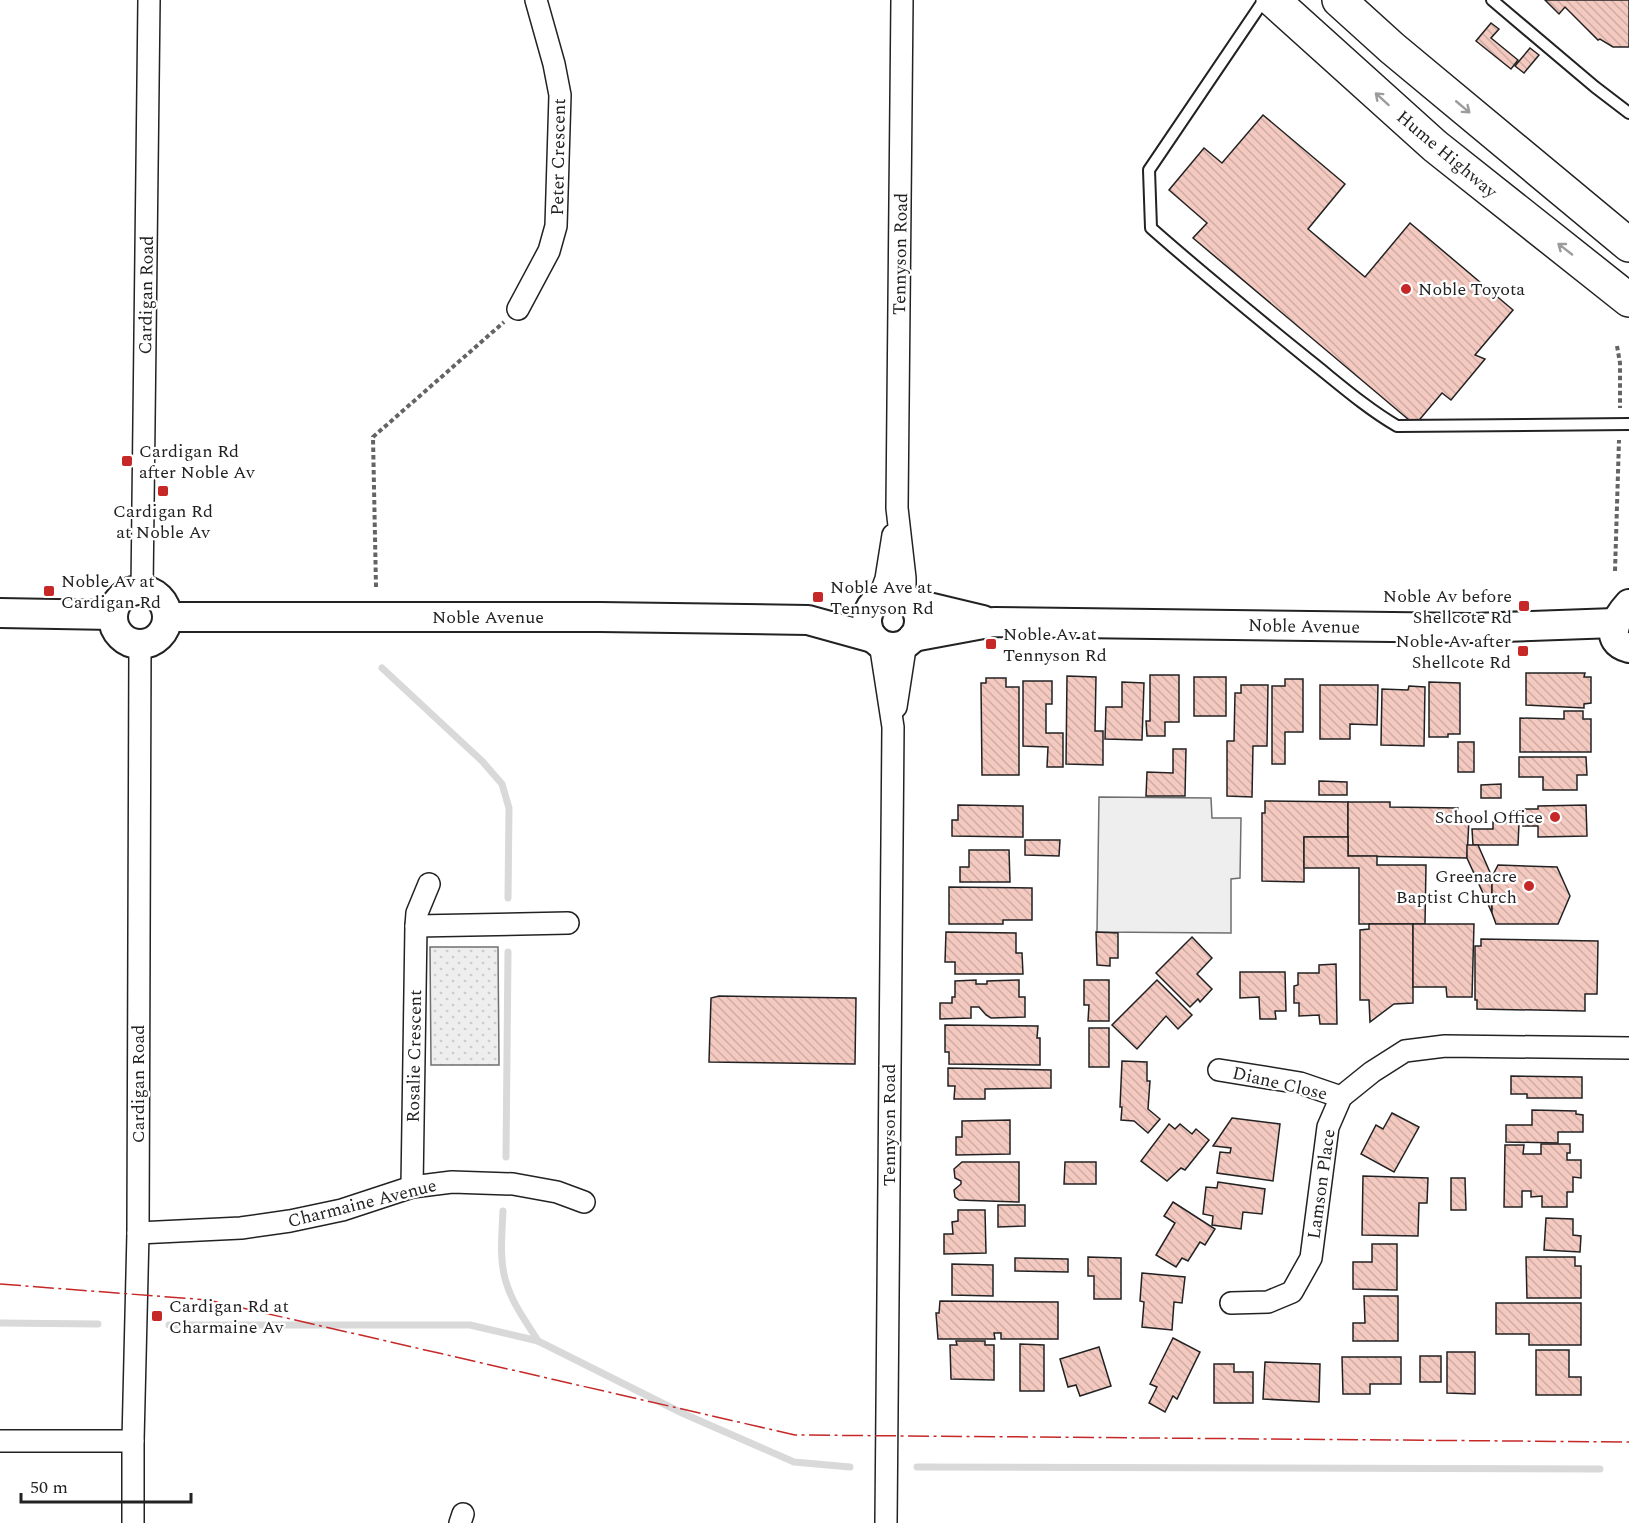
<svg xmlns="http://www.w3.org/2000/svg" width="1629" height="1523" font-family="Spectral,serif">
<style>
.grass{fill:#eee;stroke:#6f6f6f;stroke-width:1.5}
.park{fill:url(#park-dots);stroke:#6f6f6f;stroke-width:1.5}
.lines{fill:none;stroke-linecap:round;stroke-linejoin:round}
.stream{stroke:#d9d9d9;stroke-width:7}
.building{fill:url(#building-back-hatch);stroke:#222;stroke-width:1.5}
.lane-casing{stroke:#222;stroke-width:14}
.street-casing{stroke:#222;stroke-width:24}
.secondary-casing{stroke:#222;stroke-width:32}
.highway-casing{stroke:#222;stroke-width:36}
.path{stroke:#646464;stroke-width:4;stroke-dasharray:4.5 3;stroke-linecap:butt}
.lane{stroke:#fff;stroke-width:10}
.street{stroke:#fff;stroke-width:21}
.secondary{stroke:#fff;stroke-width:28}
.highway{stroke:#fff;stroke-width:33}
.power{stroke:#c62828;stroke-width:1.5;stroke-dasharray:21 4.5 3 4.5;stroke-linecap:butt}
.oneway{stroke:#9c9c9c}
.poi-dot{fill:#c62828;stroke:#fff;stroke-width:2}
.labels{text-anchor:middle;stroke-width:4.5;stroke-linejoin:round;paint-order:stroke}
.street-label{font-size:18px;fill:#222;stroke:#fff}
.poi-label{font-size:18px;fill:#222;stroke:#fff;text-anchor:start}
</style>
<defs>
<pattern id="park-dots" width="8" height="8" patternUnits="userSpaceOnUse" patternTransform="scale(1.5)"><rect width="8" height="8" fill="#eee"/><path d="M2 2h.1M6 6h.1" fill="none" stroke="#ccc" stroke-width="1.8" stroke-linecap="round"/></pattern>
<pattern id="building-back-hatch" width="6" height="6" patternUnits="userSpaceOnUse" patternTransform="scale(1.5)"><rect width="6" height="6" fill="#f3c9c0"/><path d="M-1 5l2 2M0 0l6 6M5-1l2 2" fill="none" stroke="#d0aca5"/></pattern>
</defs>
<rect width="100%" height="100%" fill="#fff"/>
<polygon class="grass" points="1099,797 1211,798 1212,818 1241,818 1240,878 1231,879 1231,933 1097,932"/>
<polygon class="park" points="430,947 498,947 499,1065 431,1065"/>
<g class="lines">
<g class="stream">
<polyline points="382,668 482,761 502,784 509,808 508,898"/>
<polyline points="506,1157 508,952"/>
<path d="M503,1211c-1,23 -4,49 3,71 6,21 21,41 32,59"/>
<polyline points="0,1323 98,1324"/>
<polyline points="169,1325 470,1325 538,1341 682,1413 794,1462 850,1467"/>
<polyline points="917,1467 1600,1469"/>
</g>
</g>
<g class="building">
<polygon points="1545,0 1629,0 1629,47 1613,47 1600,39 1598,40 1565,7 1559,14"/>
<polygon points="1491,23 1499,29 1491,38 1518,60 1511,69 1476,41"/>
<polygon points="1530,48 1539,55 1524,73 1515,66"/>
<polygon points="1263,115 1345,184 1308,229 1365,277 1410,223 1513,310 1475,355 1485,359 1451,400 1442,393 1415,425 1193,238 1207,223 1169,190 1204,148 1222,163"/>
<polygon points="1526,673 1585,673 1584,677 1591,677 1591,703 1584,704 1584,708 1526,705"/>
<polygon points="1150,675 1179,675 1179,722 1165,722 1165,736 1147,736 1146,721 1150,721"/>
<polygon points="1067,676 1096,677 1095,731 1103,731 1103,765 1066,764"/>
<rect x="1194" y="677" width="32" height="39"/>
<polygon points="986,678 1006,678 1006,687 1019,687 1019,775 982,775 981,683 986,683"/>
<polygon points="1285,679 1303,679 1303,732 1285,732 1285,764 1272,764 1272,686 1285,686"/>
<polygon points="1023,681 1052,681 1052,704 1046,704 1046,733 1063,733 1063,767 1047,767 1048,747 1023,746"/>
<polygon points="1122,682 1144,683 1142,740 1105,739 1106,707 1122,707"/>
<polygon points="1429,682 1460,683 1460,734 1448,734 1448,737 1429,737"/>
<polygon points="1241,685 1268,685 1267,746 1253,746 1252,797 1227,796 1227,741 1234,741 1235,693 1241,693"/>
<polygon points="1320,685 1378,685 1377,725 1350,724 1350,739 1320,739"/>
<polygon points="1409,686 1425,687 1424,746 1381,745 1382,689 1408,690"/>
<polygon points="1564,711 1583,711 1583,719 1591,719 1591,752 1520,752 1520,718 1564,719"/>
<rect x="1458" y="742" width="16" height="30"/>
<polygon points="1173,749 1186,749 1185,796 1146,796 1147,772 1173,773"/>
<polygon points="1519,757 1586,757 1587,775 1577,775 1577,790 1543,790 1543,777 1519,777"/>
<polygon points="1319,781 1347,782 1347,795 1319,795"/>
<polygon points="1501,784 1501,798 1481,798 1481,785"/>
<polygon points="1265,801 1348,802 1348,837 1304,837 1304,882 1262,881 1262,813 1265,813"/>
<polygon points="1348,802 1390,802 1390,807 1458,808 1458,819 1469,819 1467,858 1348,856"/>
<polygon points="958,805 1023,806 1023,837 952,836 952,820 958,820"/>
<polygon points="1586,805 1587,836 1538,837 1538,826 1523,826 1523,809 1538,809 1538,806"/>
<polygon points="1493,822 1519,823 1518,845 1473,845 1472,829 1493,829"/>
<polygon points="1304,837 1348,837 1348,856 1377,856 1377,865 1426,865 1425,924 1359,924 1359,868 1304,868"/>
<polygon points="1025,840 1060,840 1059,856 1025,855"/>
<polygon points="1467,845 1478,845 1492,877 1492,913 1467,858"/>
<polygon points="969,850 1009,850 1010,882 960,882 960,867 969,867"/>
<polygon points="1498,865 1557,867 1570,896 1558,924 1496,924 1492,913 1492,877"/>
<polygon points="949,887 1032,888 1032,920 1003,920 1003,924 949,924"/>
<polygon points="1369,924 1413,924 1413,1003 1394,1004 1370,1022 1369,1000 1360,1000 1360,930 1369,929"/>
<polygon points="1413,924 1474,924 1472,997 1447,997 1446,987 1413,987"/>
<polygon points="946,932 1016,933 1016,953 1022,953 1023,974 955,974 955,962 945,962"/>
<polygon points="1096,932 1118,933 1118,958 1110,958 1110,966 1097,965"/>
<polygon points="1192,937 1212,958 1197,974 1212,989 1200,1002 1198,999 1190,1007 1156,973"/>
<polygon points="1481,939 1598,941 1597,994 1585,994 1585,1011 1477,1009 1477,1000 1475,1000 1475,946 1481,946"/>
<polygon points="1336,964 1337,1024 1320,1024 1319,1015 1299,1016 1299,1003 1294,1003 1294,986 1298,985 1298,973 1319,973 1319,965"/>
<polygon points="1240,972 1285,972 1286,1011 1275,1011 1276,1019 1260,1019 1259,997 1240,998"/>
<polygon points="976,980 976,984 987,984 987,981 1019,980 1019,997 1025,997 1025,1017 991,1018 986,1015 979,1007 971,1007 971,1018 940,1019 940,1003 952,1003 952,997 955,997 955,981"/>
<polygon points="1084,980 1109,980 1109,1021 1088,1021 1089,1005 1084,1005"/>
<polygon points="1157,980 1192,1015 1178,1029 1166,1016 1137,1049 1112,1025"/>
<polygon points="719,996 856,998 855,1064 709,1062 711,998"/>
<polygon points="945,1025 1038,1026 1037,1038 1040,1038 1040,1065 949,1064 949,1052 945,1052"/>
<rect x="1089" y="1028" width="20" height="39"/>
<polygon points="1122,1061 1147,1062 1147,1081 1150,1081 1148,1109 1160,1119 1148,1133 1134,1121 1121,1120 1122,1107 1120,1107"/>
<polygon points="948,1068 1051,1070 1051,1088 985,1089 985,1099 954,1099 955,1086 948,1086"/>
<polygon points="1511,1076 1582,1077 1582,1098 1527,1098 1527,1094 1511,1094"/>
<polygon points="1532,1110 1576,1111 1576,1114 1583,1115 1583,1132 1558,1132 1558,1143 1506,1142 1506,1125 1532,1125"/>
<polygon points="1392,1113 1419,1127 1394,1172 1361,1154 1376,1125 1383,1129"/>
<polygon points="1232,1118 1280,1124 1273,1181 1217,1173 1220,1152 1230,1153 1231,1148 1213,1146"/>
<polygon points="1010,1120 1010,1154 956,1155 956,1137 962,1137 962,1121"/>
<polygon points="1169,1124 1175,1129 1180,1124 1192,1134 1196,1129 1209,1140 1185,1170 1181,1168 1167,1181 1141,1161"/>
<polygon points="1541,1144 1570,1144 1570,1153 1567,1153 1567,1160 1581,1160 1581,1178 1573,1177 1573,1192 1567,1192 1567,1207 1542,1207 1542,1196 1531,1197 1531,1191 1522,1191 1522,1207 1504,1207 1505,1145 1524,1145 1523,1154 1541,1154"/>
<polygon points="962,1162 1019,1162 1019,1202 959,1200 955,1197 954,1190 961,1184 961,1181 955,1178 954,1169"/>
<polygon points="1065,1162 1096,1162 1096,1184 1064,1184"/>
<polygon points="1363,1176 1428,1178 1427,1203 1419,1203 1418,1236 1362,1235"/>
<polygon points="1451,1178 1465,1178 1466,1210 1451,1210"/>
<polygon points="1218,1182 1265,1189 1262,1214 1243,1212 1241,1229 1212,1225 1213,1216 1203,1214 1206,1187 1217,1188"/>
<polygon points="1173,1202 1215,1229 1205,1245 1200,1242 1188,1261 1182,1258 1176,1267 1156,1255 1175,1223 1164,1216"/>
<polygon points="998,1205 1025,1205 1025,1226 998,1227"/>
<polygon points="958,1210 985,1210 986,1253 944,1254 944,1234 953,1234 952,1222 958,1221"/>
<polygon points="1546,1218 1573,1219 1573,1235 1581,1236 1580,1252 1544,1250"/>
<polygon points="1372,1244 1397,1244 1397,1290 1353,1289 1353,1262 1372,1262"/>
<polygon points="1088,1257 1121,1258 1121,1299 1094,1299 1094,1276 1088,1276"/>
<polygon points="1526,1257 1575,1257 1575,1266 1581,1266 1581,1298 1527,1298"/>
<polygon points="1015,1258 1068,1259 1068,1272 1015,1271"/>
<polygon points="952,1264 993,1265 993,1296 952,1295"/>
<polygon points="1142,1273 1185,1277 1182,1303 1174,1302 1172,1330 1142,1327 1144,1302 1140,1301"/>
<polygon points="1364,1296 1398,1296 1398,1341 1353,1341 1353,1323 1365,1323"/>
<polygon points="940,1301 1058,1302 1058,1339 1001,1339 1001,1333 994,1333 995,1339 938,1339 936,1313 939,1313"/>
<polygon points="1496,1303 1581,1303 1581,1345 1529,1345 1529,1334 1496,1334"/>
<polygon points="1173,1338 1200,1352 1177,1399 1173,1396 1165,1412 1149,1403 1157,1387 1150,1384"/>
<polygon points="956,1341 985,1341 985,1345 994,1345 994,1380 951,1379 950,1345 957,1345"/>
<polygon points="1020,1344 1044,1345 1044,1391 1020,1391"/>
<polygon points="1099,1347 1111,1386 1080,1396 1076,1385 1068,1387 1060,1359"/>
<polygon points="1536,1350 1569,1350 1569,1377 1581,1377 1581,1395 1536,1395"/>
<polygon points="1447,1352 1475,1352 1475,1394 1447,1393"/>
<rect x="1420" y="1356" width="21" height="26"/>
<polygon points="1342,1357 1401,1357 1401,1384 1370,1384 1370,1394 1343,1394"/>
<polygon points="1265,1362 1320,1364 1319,1402 1263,1399"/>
<polygon points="1214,1364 1234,1364 1234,1372 1253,1372 1253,1403 1214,1403"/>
</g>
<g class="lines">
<g class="lane-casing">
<g id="lane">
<path d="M1264,0l-115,170 2,58c52,46 105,89 158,132 29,23 57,48 88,66l232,-2"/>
<polyline points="1492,0 1595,87 1629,113"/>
</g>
</g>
<g class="street-casing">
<g id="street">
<polyline points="902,0 897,508 905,578 905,598"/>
<polyline points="518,309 549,251 556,226 560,95 554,64 536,0"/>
<polyline points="142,590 149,0"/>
<polyline points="879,598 886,579 893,535"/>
<polyline points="880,643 893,727 886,1523"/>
<polyline points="896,707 906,642"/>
<polyline points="416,926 568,923"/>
<polyline points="1219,1070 1300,1083 1341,1097"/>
<polyline points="412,1187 416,926 417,913 429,884"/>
<polyline points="138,1233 241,1228 290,1221 342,1210 412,1187 452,1182 513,1184 557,1192 584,1202"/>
<polyline points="1231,1303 1268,1302 1292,1292 1311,1258 1328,1127 1341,1097 1372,1072 1405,1051 1445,1046 1629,1048"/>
<polyline points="0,1441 133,1441"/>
<polyline points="133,1523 133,1441 138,1233 140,645"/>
<polyline points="460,1523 463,1514"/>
</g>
</g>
<g class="secondary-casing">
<g id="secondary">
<circle cx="140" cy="617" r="27"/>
<circle cx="893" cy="621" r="26"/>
<polyline points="912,603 983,620"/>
<path d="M1629,604c-12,13 -27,37 0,44"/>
<polyline points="0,613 113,615"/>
<polyline points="167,617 600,617 808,620 873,638"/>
<polyline points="913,637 994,622 1473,628 1615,623"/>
</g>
</g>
<g class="highway-casing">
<g id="highway">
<polyline points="1273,0 1435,146 1629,300"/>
<polyline points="1339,0 1392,48 1629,245"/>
</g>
</g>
<g class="path">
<polyline points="1617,346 1620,363 1620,408"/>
<polyline points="1615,571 1619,440"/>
<polyline points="376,587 373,437 504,322"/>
</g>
<use href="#lane" class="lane"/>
<use href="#street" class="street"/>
<use href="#secondary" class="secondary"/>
<use href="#highway" class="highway"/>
<polyline class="power" points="0,1284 208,1300 795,1435 1629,1442"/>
</g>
<defs><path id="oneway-shaft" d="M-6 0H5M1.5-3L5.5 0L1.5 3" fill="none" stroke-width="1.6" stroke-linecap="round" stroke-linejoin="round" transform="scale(1.5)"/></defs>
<g class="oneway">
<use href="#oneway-shaft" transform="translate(1382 99) rotate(-138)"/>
<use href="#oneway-shaft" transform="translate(1463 107) rotate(40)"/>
<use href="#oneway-shaft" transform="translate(1565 249) rotate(-142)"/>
</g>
<g class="poi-dot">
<circle cx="1406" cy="289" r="6"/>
<rect x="121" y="455" width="12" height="12" rx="3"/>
<rect x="157" y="485" width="12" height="12" rx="3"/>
<rect x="43" y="585" width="12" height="12" rx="3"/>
<rect x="812" y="591" width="12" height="12" rx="3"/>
<rect x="1518" y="600" width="12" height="12" rx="3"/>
<rect x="985" y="638" width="12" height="12" rx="3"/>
<rect x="1517" y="645" width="12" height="12" rx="3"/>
<circle cx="1555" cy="817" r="6"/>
<circle cx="1529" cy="886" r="6"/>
<rect x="151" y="1310" width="12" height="12" rx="3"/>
</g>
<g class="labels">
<g class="street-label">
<text transform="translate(1447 154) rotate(40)" y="6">Hume Highway</text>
<text transform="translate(558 157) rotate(-89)" y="6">Peter Crescent</text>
<text transform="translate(900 254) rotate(-89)" y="6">Tennyson Road</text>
<text transform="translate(146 295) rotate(-89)" y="6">Cardigan Road</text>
<text x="488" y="623">Noble Avenue</text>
<text transform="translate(1304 626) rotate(1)" y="6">Noble Avenue</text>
<text transform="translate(414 1056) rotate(-89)" y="6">Rosalie Crescent</text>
<text transform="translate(1280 1083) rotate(13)" y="6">Diane Close</text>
<text transform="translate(138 1084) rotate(-90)" y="6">Cardigan Road</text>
<text transform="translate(889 1125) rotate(-90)" y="6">Tennyson Road</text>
<text transform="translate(1321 1184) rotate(-82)" y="6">Lamson Place</text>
<text transform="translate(362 1203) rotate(-14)" y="6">Charmaine Avenue</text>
</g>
<g class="poi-label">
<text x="1418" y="295">Noble Toyota</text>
<text x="139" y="457">Cardigan Rd<tspan x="139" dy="21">after Noble Av</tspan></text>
<text x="163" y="517" text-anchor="middle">Cardigan Rd<tspan x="163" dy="21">at Noble Av</tspan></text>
<text x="61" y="587">Noble Av at<tspan x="61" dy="21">Cardigan Rd</tspan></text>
<text x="830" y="593">Noble Ave at<tspan x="830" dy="21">Tennyson Rd</tspan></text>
<text x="1512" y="602" text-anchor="end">Noble Av before<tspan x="1512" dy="21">Shellcote Rd</tspan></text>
<text x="1003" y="640">Noble Av at<tspan x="1003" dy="21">Tennyson Rd</tspan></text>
<text x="1511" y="647" text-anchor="end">Noble Av after<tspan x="1511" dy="21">Shellcote Rd</tspan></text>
<text x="1543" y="823" text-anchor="end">School Office</text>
<text x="1517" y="882" text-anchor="end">Greenacre<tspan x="1517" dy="21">Baptist Church</tspan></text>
<text x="169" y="1312">Cardigan Rd at<tspan x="169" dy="21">Charmaine Av</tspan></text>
</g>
</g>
<path d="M21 1493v9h170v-9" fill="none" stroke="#222222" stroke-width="3"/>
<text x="30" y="1493" font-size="18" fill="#222222" stroke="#ffffff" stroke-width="4.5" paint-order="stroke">50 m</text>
</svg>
